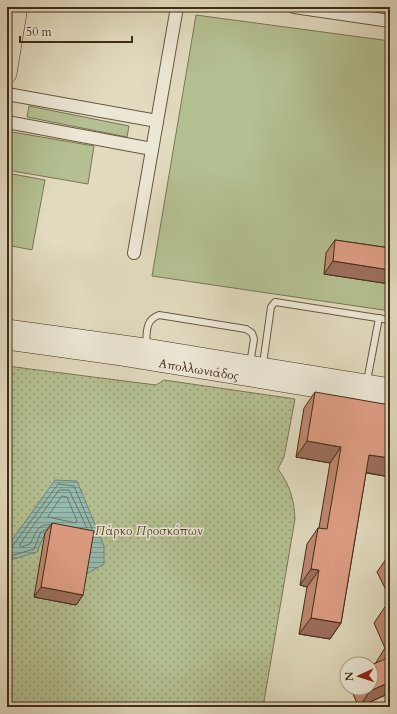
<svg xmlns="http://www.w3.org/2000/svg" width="397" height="714" font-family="Cardo,serif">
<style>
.grass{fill:#b4c092;stroke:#7a7654}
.park{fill:url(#park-dots);stroke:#7a7654}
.water{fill:url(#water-rules);stroke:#738272}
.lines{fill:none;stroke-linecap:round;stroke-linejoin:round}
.shore{stroke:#6a7463;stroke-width:1}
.service-casing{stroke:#685840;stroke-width:8}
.minor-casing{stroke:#685840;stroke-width:14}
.secondary-casing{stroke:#402c16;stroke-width:18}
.primary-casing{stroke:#402c16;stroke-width:20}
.service{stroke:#ece8d6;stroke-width:6}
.minor{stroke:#ece8d6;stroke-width:12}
.secondary{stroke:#ece8d6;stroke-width:17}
.primary{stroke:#e2dbc0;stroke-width:19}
.wall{fill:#c08872;stroke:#402c16}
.shaded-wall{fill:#9c6f5d;stroke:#402c16}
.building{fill:#df9e85;stroke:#402c16}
.labels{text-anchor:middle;stroke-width:3;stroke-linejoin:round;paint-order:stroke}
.street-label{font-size:12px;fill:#402c16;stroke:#ece8d6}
.park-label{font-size:12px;font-style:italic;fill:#574a2f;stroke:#ece8d6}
</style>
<defs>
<pattern id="park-dots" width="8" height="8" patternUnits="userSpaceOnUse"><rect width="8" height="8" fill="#b4c092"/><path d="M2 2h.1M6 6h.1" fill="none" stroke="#949c76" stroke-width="1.8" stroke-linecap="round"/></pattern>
<pattern id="water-rules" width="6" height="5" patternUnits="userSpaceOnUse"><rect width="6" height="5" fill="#95bbb0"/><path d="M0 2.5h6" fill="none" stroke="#7b988e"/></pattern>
</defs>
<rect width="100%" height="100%" fill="#e2dbc0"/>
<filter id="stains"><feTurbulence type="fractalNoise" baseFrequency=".005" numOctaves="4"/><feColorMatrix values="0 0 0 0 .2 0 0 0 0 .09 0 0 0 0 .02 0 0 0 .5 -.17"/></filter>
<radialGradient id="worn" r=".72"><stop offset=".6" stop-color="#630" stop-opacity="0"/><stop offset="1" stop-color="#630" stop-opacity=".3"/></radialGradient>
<g class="grass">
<polygon points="196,15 390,41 390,311 152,276"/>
<polygon points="29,106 129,126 127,137 27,117"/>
<polygon points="12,132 94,146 88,184 7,170"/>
<polygon points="7,173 45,180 32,250 7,245"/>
</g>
<path class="park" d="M7,366l149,19 8,-5 131,19 -11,58 -6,12c12,16 16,31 17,50l-32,188h-256z"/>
<polygon class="water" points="55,480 77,481 104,546 104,564 81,577 45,533 37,552 7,561 7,547"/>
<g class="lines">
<g class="shore">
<polygon points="62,496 67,497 77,521 76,523 48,517"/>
<path d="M50,525c-13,-2 -15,10 -20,19l-8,3 -2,-1v-2l39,-54h10l18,38"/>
<polyline points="7,548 12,547 58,484 74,486 92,529"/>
<polyline points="7,557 34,549 41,532 47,529"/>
</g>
<g class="service-casing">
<g id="service">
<path d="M146,345c1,-13 -1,-25 13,-30l87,14 6,4 2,6 -4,25"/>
<polyline points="263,364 271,307 275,302 390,320"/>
<polyline points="367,381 379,318"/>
</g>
</g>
<g class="minor-casing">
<g id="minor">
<polyline points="294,7 390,21"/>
<polyline points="7,94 157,121"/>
<polyline points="7,122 152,149"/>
<polyline points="134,253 177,7"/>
</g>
</g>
<g class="secondary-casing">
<g id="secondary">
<polyline points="7,328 145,347 390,387"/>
<path id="s1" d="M7,341l115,16 268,44"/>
</g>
</g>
<g class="primary-casing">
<polyline id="primary" points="7,74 18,7"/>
</g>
<use href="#service" class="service"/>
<use href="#minor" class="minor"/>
<use href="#secondary" class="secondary"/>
<use href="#primary" class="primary"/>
</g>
<g class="wall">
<polygon points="335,240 390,248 390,284 324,274 326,253"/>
<polygon points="315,392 390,477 366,473 341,623 330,639 299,634 307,587 300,585 307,544 318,528 319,528 330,463 296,457 304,408"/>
<polygon points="52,523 83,595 76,605 34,597 45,533"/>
<polygon points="389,555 390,555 390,591 387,592 377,572"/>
<polygon points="390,605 390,693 359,707 350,688 371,688 375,664 385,648 374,623 385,607"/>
</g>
<g class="shaded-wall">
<polygon points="333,261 390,270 390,284 324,274"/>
<polygon points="307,441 341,447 330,463 296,457"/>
<polygon points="369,455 390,458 390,477 358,471"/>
<polygon points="311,569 319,570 307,587 300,585"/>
<polygon points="41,587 83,595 76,605 34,597"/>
<polygon points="311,618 341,623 330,639 299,634"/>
<polygon points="390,682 390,693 359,707 370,691"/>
</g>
<g class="building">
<polygon points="335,240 390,248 390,270 333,261"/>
<polygon points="315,392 390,405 390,458 369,455 341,623 311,618 319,570 311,569 318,528 327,529 341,447 307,441"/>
<polygon points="52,523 94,531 83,595 41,587"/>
<polygon points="390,605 390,618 385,607"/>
<polygon points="390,646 390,656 386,647"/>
<polygon points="390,657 390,682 370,691 369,688 371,688 371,665"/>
</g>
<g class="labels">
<g class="street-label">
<text dy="4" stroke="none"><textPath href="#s1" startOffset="194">Απολλωνιάδος</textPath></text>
</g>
<g class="park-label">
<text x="149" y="535">Πάρκο Προσκόπων</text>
</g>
</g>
<rect width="397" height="714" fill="none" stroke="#e2dbc0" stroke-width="24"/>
<rect x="8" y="8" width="381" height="698" fill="none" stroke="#402c16" stroke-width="2"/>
<rect x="12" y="12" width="373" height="690" fill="none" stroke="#402c16"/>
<g transform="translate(359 676) rotate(267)"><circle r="19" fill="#ece8d6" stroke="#a79d89"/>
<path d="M0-3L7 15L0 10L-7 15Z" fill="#8f2418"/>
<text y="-6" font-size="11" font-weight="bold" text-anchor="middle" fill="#402c16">N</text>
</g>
<path d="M20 36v6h112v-6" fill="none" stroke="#402c16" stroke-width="2"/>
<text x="26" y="36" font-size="12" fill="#402c16" stroke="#ece8d6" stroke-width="3" paint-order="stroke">50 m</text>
<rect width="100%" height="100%" filter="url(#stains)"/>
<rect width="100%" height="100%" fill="url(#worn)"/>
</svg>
